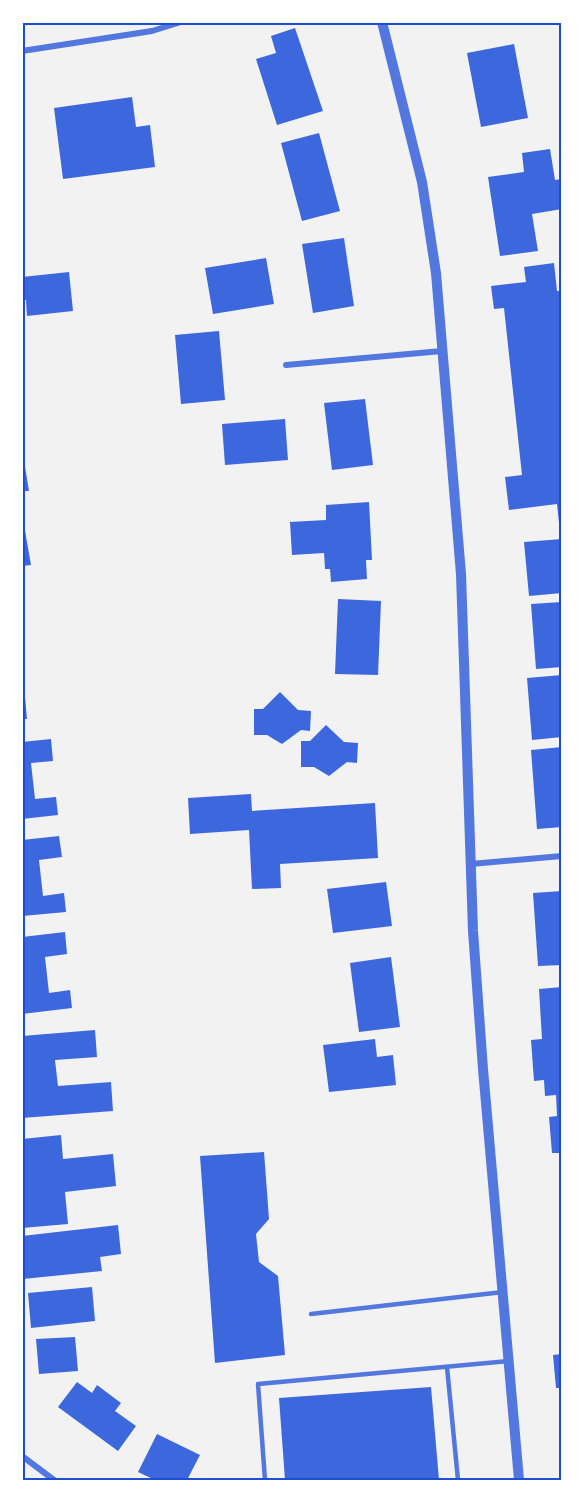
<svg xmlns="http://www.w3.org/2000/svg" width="584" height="1503" font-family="'Alegreya Sans',sans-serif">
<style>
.building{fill:#3d67dc}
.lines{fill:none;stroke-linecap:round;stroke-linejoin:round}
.service{stroke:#5277de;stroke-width:4.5}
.minor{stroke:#5277de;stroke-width:6}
.tertiary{stroke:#5277de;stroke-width:10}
.neatline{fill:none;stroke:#1d4ed8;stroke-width:2}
</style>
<rect width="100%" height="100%" fill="#f2f2f2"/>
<g class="building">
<polygon points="295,28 323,111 277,125 256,59 276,53 271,36"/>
<polygon points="514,44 528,118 481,127 467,53"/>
<polygon points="132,97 136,127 150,125 155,167 63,179 54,108"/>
<polygon points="319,133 340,211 302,221 281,143"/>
<polygon points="550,149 555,180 562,179 562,209 532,214 538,251 500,256 488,177 524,172 522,153"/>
<polygon points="344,238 354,306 313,313 302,244"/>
<polygon points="266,258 274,304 213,314 205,268"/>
<polygon points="554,263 557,291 562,291 562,316 560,316 562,332 562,522 559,523 557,504 509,510 505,477 522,475 504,308 494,309 491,286 526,282 524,267"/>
<polygon points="69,272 73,311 27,316 26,300 22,300 22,277"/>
<polygon points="219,331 225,400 181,404 175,335"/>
<polygon points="365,399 373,465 332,470 324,403"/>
<polygon points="285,419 288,460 225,465 222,424"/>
<polygon points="22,448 29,491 22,491"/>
<polygon points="369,502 372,560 366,560 367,579 331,582 330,569 325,569 324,553 292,555 290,522 326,520 326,505"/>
<polygon points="22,513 31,565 22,566"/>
<polygon points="562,539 562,593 529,596 524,542"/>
<polygon points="338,599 381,601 378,675 335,674"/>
<polygon points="562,602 562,667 536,669 531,604"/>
<polygon points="562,675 562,737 532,740 527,678"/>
<polygon points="22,686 24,686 27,719 22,719"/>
<polygon points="280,692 298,710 311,711 310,731 301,730 282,744 267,735 254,735 254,709 263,709"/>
<polygon points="326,725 344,742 358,743 357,763 347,762 329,776 314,767 301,767 301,741 310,741"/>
<polygon points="51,739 53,761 31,763 35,799 56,797 58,815 22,819 22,742"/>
<polygon points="562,747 562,827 537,829 531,750"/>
<polygon points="251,794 252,811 375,803 378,858 280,864 281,888 252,889 249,830 190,834 188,798"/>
<polygon points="59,836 62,857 39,860 43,896 64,893 66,912 22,916 22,840"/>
<polygon points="386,882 392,926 333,933 327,889"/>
<polygon points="562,891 562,965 538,966 533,893"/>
<polygon points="65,932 67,954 45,957 49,993 70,990 72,1008 22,1014 22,937"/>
<polygon points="391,957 400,1027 359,1032 350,963"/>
<polygon points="562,987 562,1153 552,1153 549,1117 557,1116 556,1095 545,1096 544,1080 534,1081 531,1040 542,1039 539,989"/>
<polygon points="95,1030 97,1057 55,1060 58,1086 111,1082 113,1111 22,1118 22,1036"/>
<polygon points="375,1039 377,1057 393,1055 396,1085 329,1092 323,1045"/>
<polygon points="61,1135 63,1159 113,1154 116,1186 65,1192 68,1224 22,1228 22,1139"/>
<polygon points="264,1152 269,1219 256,1234 259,1262 278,1276 285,1355 215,1363 200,1156"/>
<polygon points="118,1225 121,1254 100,1257 102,1271 23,1279 22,1236"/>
<polygon points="92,1287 95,1321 31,1328 28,1293"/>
<polygon points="75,1337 78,1371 39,1374 36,1339"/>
<polygon points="562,1354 562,1388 556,1388 553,1355"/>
<polygon points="77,1382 92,1393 97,1385 121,1403 115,1411 136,1426 118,1451 58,1407"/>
<polygon points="431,1387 439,1480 285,1480 279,1398"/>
<polygon points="157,1434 200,1455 187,1480 155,1480 138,1472"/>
</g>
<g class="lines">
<g class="service">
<polyline points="311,1314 503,1292"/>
<polyline points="447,1367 458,1480"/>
<polyline points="265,1480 258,1384 509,1361"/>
</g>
<g class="minor">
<polyline points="22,51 152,31 181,22"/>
<polyline points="286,365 442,351"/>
<polyline points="471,864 562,856"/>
<polyline points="22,1456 54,1480"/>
</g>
<polyline class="tertiary" points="382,22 422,182 436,273 461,574 473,931 483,1069 519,1480"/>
</g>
<rect width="584" height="1503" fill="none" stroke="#ffffff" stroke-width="48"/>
<rect x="24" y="24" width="536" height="1455" class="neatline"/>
</svg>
